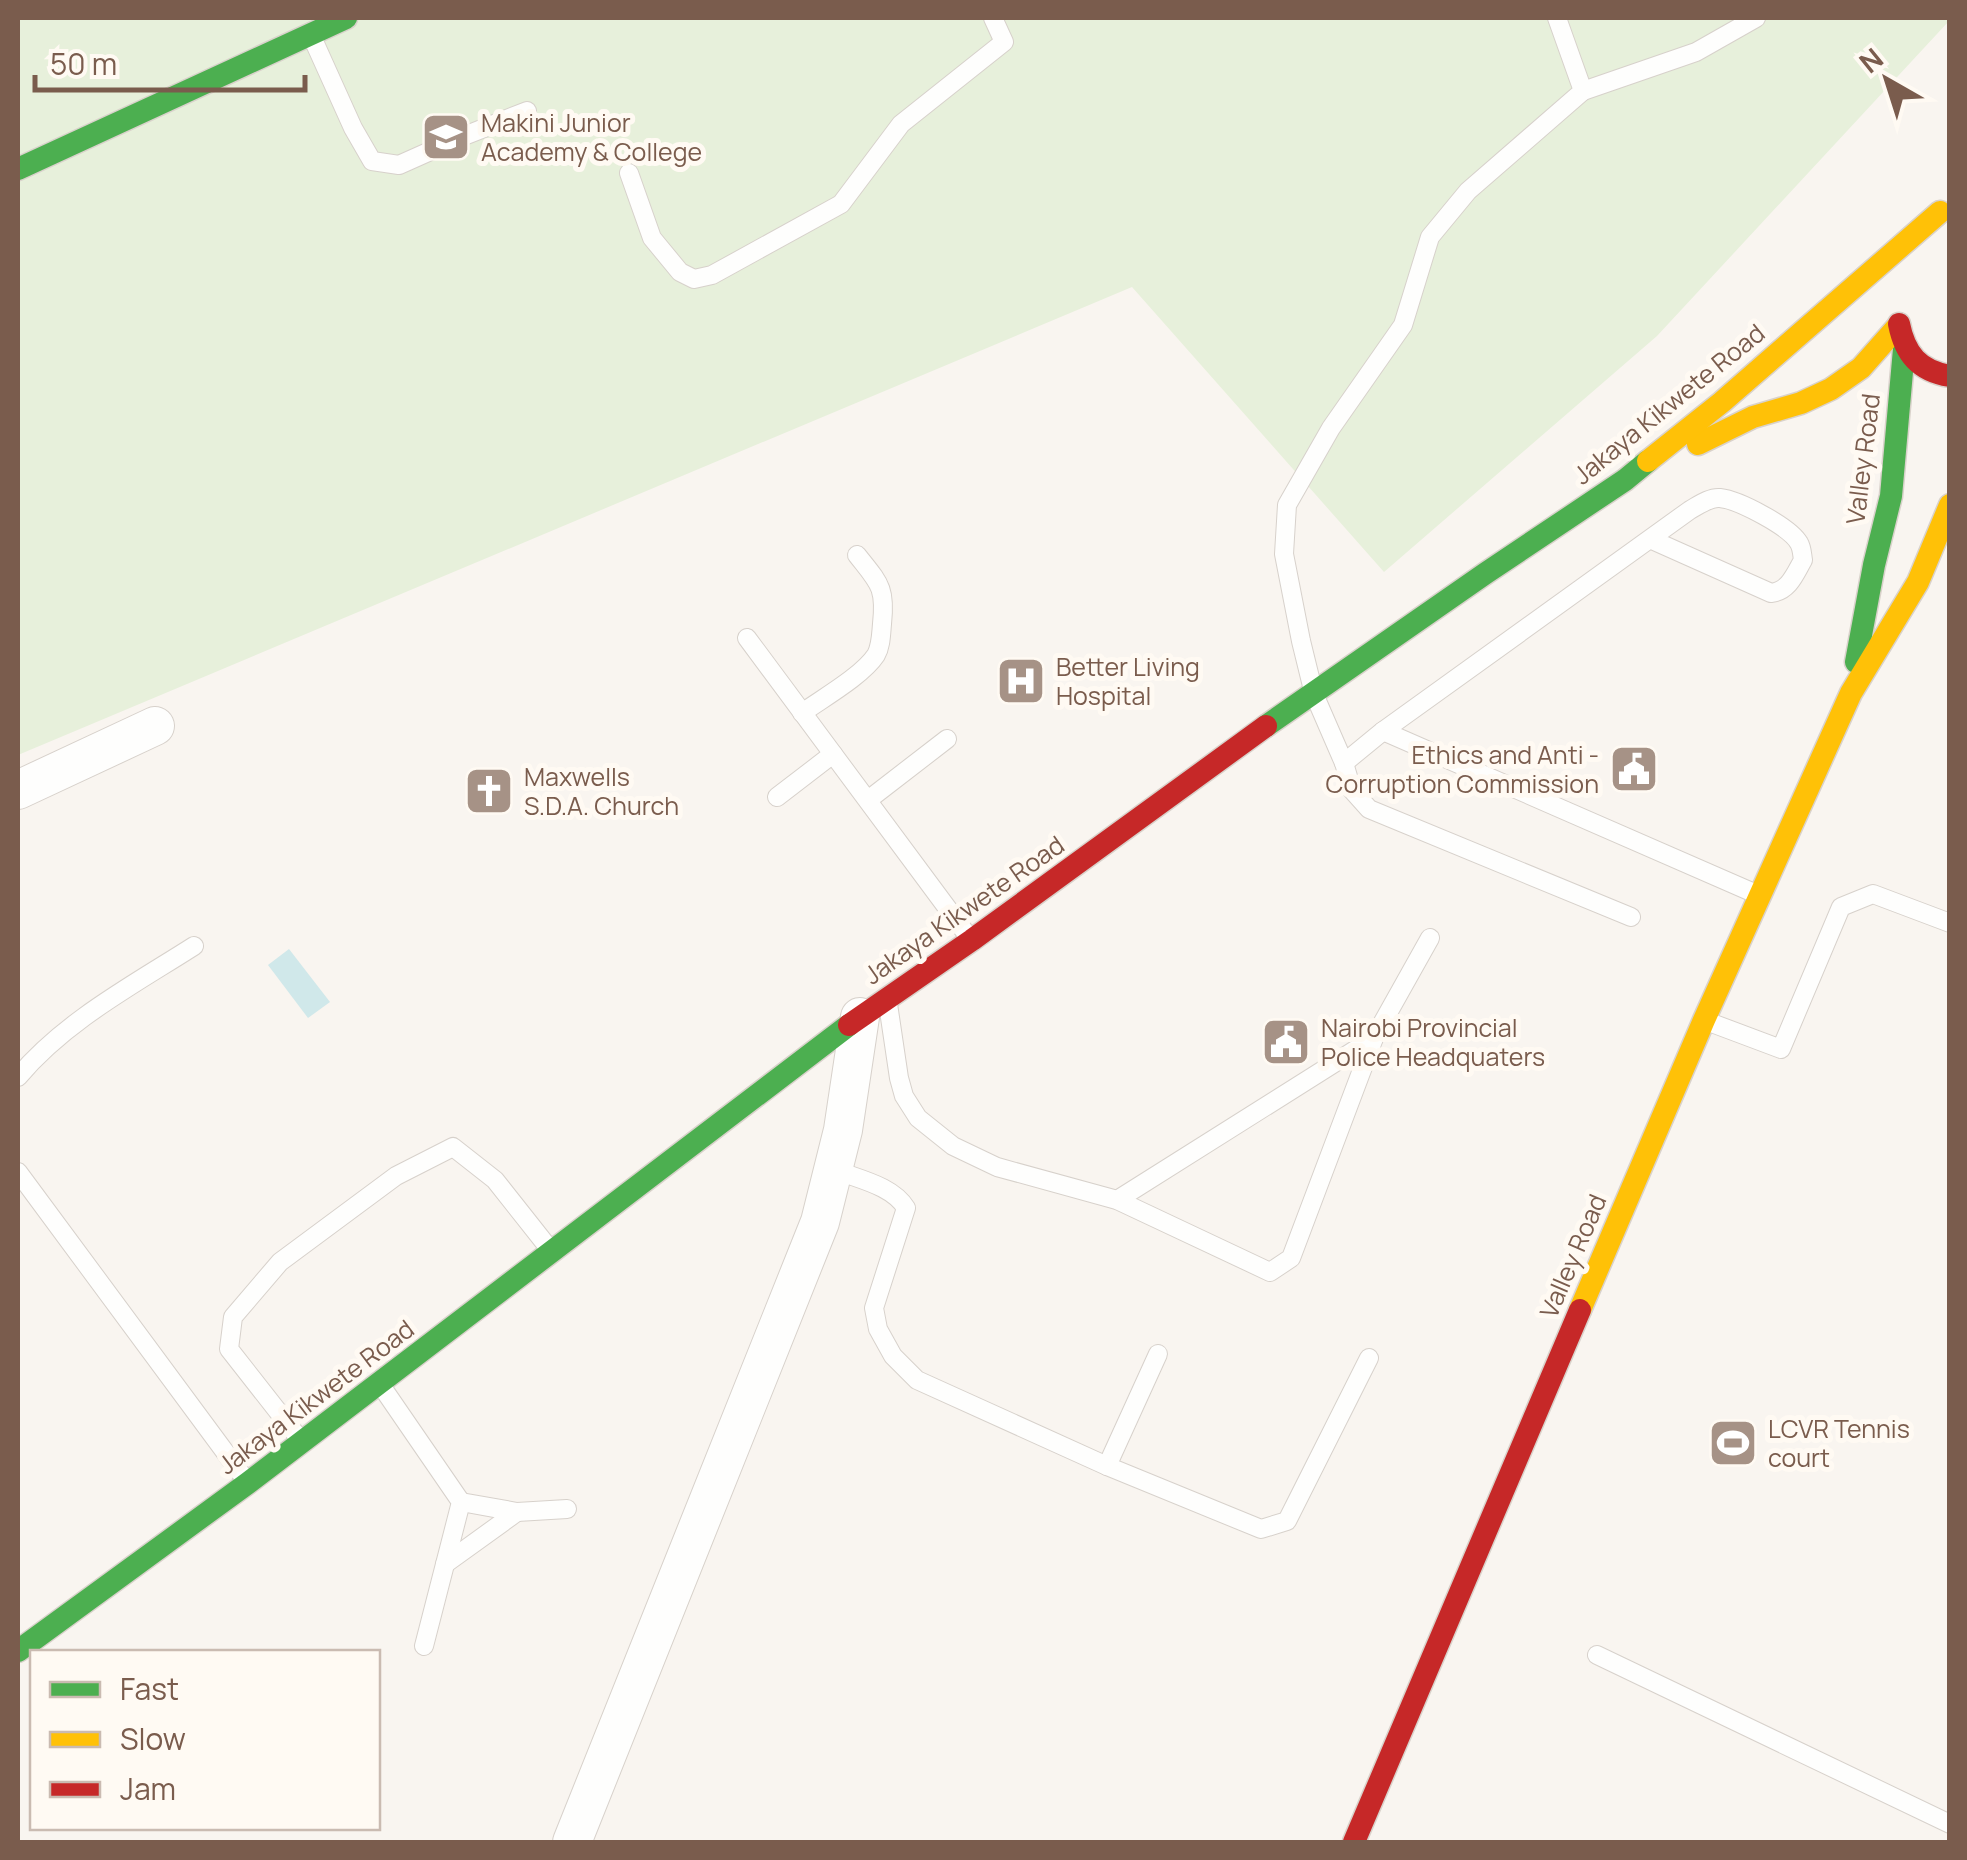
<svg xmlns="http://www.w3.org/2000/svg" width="1967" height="1860" font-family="Manrope,sans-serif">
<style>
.green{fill:#e7f0db}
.water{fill:#d0e8ea}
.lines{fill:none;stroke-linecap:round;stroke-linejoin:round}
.lane-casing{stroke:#d7d1cb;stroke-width:20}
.street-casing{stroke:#d7d1cb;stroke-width:40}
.fast-casing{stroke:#d9d2cb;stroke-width:25}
.slow-casing{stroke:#d9d2cb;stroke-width:25}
.jam-casing{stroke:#d9d2cb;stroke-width:25}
.lane{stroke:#fefefd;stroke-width:18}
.street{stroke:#fefefd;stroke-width:38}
.fast{stroke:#4caf50;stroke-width:22}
.slow{stroke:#ffc107;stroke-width:22}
.jam{stroke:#c62828;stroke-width:22}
.labels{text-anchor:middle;stroke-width:10;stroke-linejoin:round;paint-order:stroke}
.poi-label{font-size:25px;fill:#7a5c4d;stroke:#fffaf3;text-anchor:start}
.street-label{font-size:25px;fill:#7a5c4d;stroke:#fffaf3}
</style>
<rect width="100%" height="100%" fill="#f9f5f0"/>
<polygon class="green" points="18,18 1949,18 1949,21 1657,336 1384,572 1132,287 18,755"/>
<polygon class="water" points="289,949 330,1002 308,1018 268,965"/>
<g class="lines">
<g class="lane-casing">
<g id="lane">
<path d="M1557,18l26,73 -115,100 -38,46 -27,88 -72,103 -44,77 -3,49 17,87 13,53 30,69 39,-32 307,-221c9,-5 20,-13 30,-12 19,2 70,29 79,45 3,5 3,11 4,17 -8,14 -14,31 -32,33l-121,-54"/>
<polyline points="312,37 353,128 372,161 399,165 464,136 527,111"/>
<polyline points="1583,91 1696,52 1756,18"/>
<polyline points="629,173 652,238 680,272 694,279 712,275 841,204 901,124 1004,42 993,18"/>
<polyline points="747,638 968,936"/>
<path d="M802,713c21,-15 60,-37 74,-58 5,-9 5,-20 6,-31 4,-37 -3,-41 -25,-69"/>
<polyline points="1383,731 1754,893"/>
<polyline points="1344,763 1352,790 1369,809 1631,917"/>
<polyline points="777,797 833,754"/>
<polyline points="868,800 947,739"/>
<polyline points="888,1004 899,1078 904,1096 918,1118 953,1146 997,1167 1117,1200 1270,1272 1291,1258 1374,1038"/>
<polyline points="1709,1022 1781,1049 1841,907 1873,894 1950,923"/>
<path d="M18,1077c47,-56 115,-92 176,-131"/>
<path d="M833,1169c24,10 59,16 73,39l-32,100 4,21 15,27 24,24 190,86 154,63 26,-8 82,-163"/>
<polyline points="18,1172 245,1479"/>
<polyline points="1117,1200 1374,1038 1430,938"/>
<polyline points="382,1387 461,1502 424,1646"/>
<polyline points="298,1437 229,1349 233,1317 280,1262 396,1176 453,1147 495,1180 548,1247"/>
<polyline points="1107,1466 1158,1354"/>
<polyline points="461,1502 517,1512 567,1509"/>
<polyline points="445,1564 517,1512"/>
<polyline points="1597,1655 1950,1824"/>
</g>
</g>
<g class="street-casing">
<g id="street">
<polyline points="18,790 155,726"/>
<polyline points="572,1842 820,1222 843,1130 860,1017"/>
</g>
</g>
<g class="fast-casing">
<g id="fast">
<polyline points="18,169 346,18"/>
<polyline points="1856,662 1874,565 1891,496 1904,349"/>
<polyline points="1266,726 1486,573 1625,480 1648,461"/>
<polyline points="18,1651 248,1483 849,1025"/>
</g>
</g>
<g class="slow-casing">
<g id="slow">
<polyline points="1698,444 1753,417 1801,403 1831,389 1861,368 1899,325"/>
<polyline points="1648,461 1722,402 1940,212"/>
<polyline points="1580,1310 1704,1020 1851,693 1918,582 1950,505"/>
</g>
</g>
<g class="jam-casing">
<g id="jam">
<path d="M1899,324c6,30 20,47 51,52"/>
<polyline points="849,1025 972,940 1266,726"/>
<polyline points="1354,1842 1580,1310"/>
</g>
</g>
<use href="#lane" class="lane"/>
<use href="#street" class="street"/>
<use href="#fast" class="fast"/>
<use href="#slow" class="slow"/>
<use href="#jam" class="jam"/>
</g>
<defs>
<g id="university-square" transform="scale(2.5)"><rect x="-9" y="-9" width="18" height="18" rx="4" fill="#a69286" stroke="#fffaf3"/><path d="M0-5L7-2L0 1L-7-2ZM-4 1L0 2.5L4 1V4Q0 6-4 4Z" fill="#fff"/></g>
<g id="hospital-square" transform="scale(2.5)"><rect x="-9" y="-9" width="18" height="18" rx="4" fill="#a69286" stroke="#fffaf3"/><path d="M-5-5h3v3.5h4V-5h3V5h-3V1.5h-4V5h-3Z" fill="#fff"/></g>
<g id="civic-square" transform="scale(2.5)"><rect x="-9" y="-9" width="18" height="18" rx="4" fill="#a69286" stroke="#fffaf3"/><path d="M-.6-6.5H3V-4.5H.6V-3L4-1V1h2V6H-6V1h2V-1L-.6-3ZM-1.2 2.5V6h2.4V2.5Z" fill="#fff"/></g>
<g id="church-square" transform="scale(2.5)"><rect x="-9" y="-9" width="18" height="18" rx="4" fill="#a69286" stroke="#fffaf3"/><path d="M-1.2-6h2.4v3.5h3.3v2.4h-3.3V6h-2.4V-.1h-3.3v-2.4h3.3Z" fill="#fff"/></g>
<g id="stadium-square" transform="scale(2.5)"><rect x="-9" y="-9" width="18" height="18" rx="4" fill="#a69286" stroke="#fffaf3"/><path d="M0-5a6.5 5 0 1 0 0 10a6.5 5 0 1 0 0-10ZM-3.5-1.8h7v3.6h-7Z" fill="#fff"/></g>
</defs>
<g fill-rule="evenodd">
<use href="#university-square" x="446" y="137"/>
<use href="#hospital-square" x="1021" y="681"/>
<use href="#civic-square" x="1634" y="769"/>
<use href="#church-square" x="489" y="791"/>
<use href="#civic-square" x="1286" y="1042"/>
<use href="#stadium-square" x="1733" y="1443"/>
</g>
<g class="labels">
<g class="poi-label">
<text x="481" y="132">Makini Junior<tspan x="481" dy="29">Academy &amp; College</tspan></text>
<text x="1056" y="676">Better Living<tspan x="1056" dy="29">Hospital</tspan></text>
<text x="1599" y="764" text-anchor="end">Ethics and Anti -<tspan x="1599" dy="29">Corruption Commission</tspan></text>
<text x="524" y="786">Maxwells<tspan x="524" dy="29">S.D.A. Church</tspan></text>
<text x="1321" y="1037">Nairobi Provincial<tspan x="1321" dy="29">Police Headquaters</tspan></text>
<text x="1768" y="1438">LCVR Tennis<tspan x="1768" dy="29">court</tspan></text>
</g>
<g class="street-label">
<text transform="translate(1669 404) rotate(-39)" y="9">Jakaya Kikwete Road</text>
<text transform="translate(1863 459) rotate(-83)" y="9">Valley Road</text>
<text transform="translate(964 910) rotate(-35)" y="9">Jakaya Kikwete Road</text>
<text transform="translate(1573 1256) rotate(-67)" y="9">Valley Road</text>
<text transform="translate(316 1397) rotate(-37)" y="9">Jakaya Kikwete Road</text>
</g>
</g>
<rect width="1967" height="1860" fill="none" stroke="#7a5c4d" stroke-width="40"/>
<rect x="30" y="1650" width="350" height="180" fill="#fffaf3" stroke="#cabbb1" stroke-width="2.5"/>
<rect x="50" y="1682" width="50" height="15" fill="#4caf50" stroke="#cabbb1" stroke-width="2.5"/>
<text x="120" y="1700" font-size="30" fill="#7a5c4d">Fast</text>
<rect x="50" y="1732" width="50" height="15" fill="#ffc107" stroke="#cabbb1" stroke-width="2.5"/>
<text x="120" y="1750" font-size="30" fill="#7a5c4d">Slow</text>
<rect x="50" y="1782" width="50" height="15" fill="#c62828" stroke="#cabbb1" stroke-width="2.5"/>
<text x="120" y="1800" font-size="30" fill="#7a5c4d">Jam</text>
<g transform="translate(1887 80) rotate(321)" stroke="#fffaf3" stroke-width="8" paint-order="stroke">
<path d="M0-8L18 38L0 25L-18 38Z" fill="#7a5c4d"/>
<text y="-15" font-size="28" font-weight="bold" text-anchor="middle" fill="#7a5c4d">N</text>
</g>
<path d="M35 75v15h270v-15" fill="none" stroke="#7a5c4d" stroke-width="5"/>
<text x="50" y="75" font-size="30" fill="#7a5c4d" stroke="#fffaf3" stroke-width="8" paint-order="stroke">50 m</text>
</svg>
